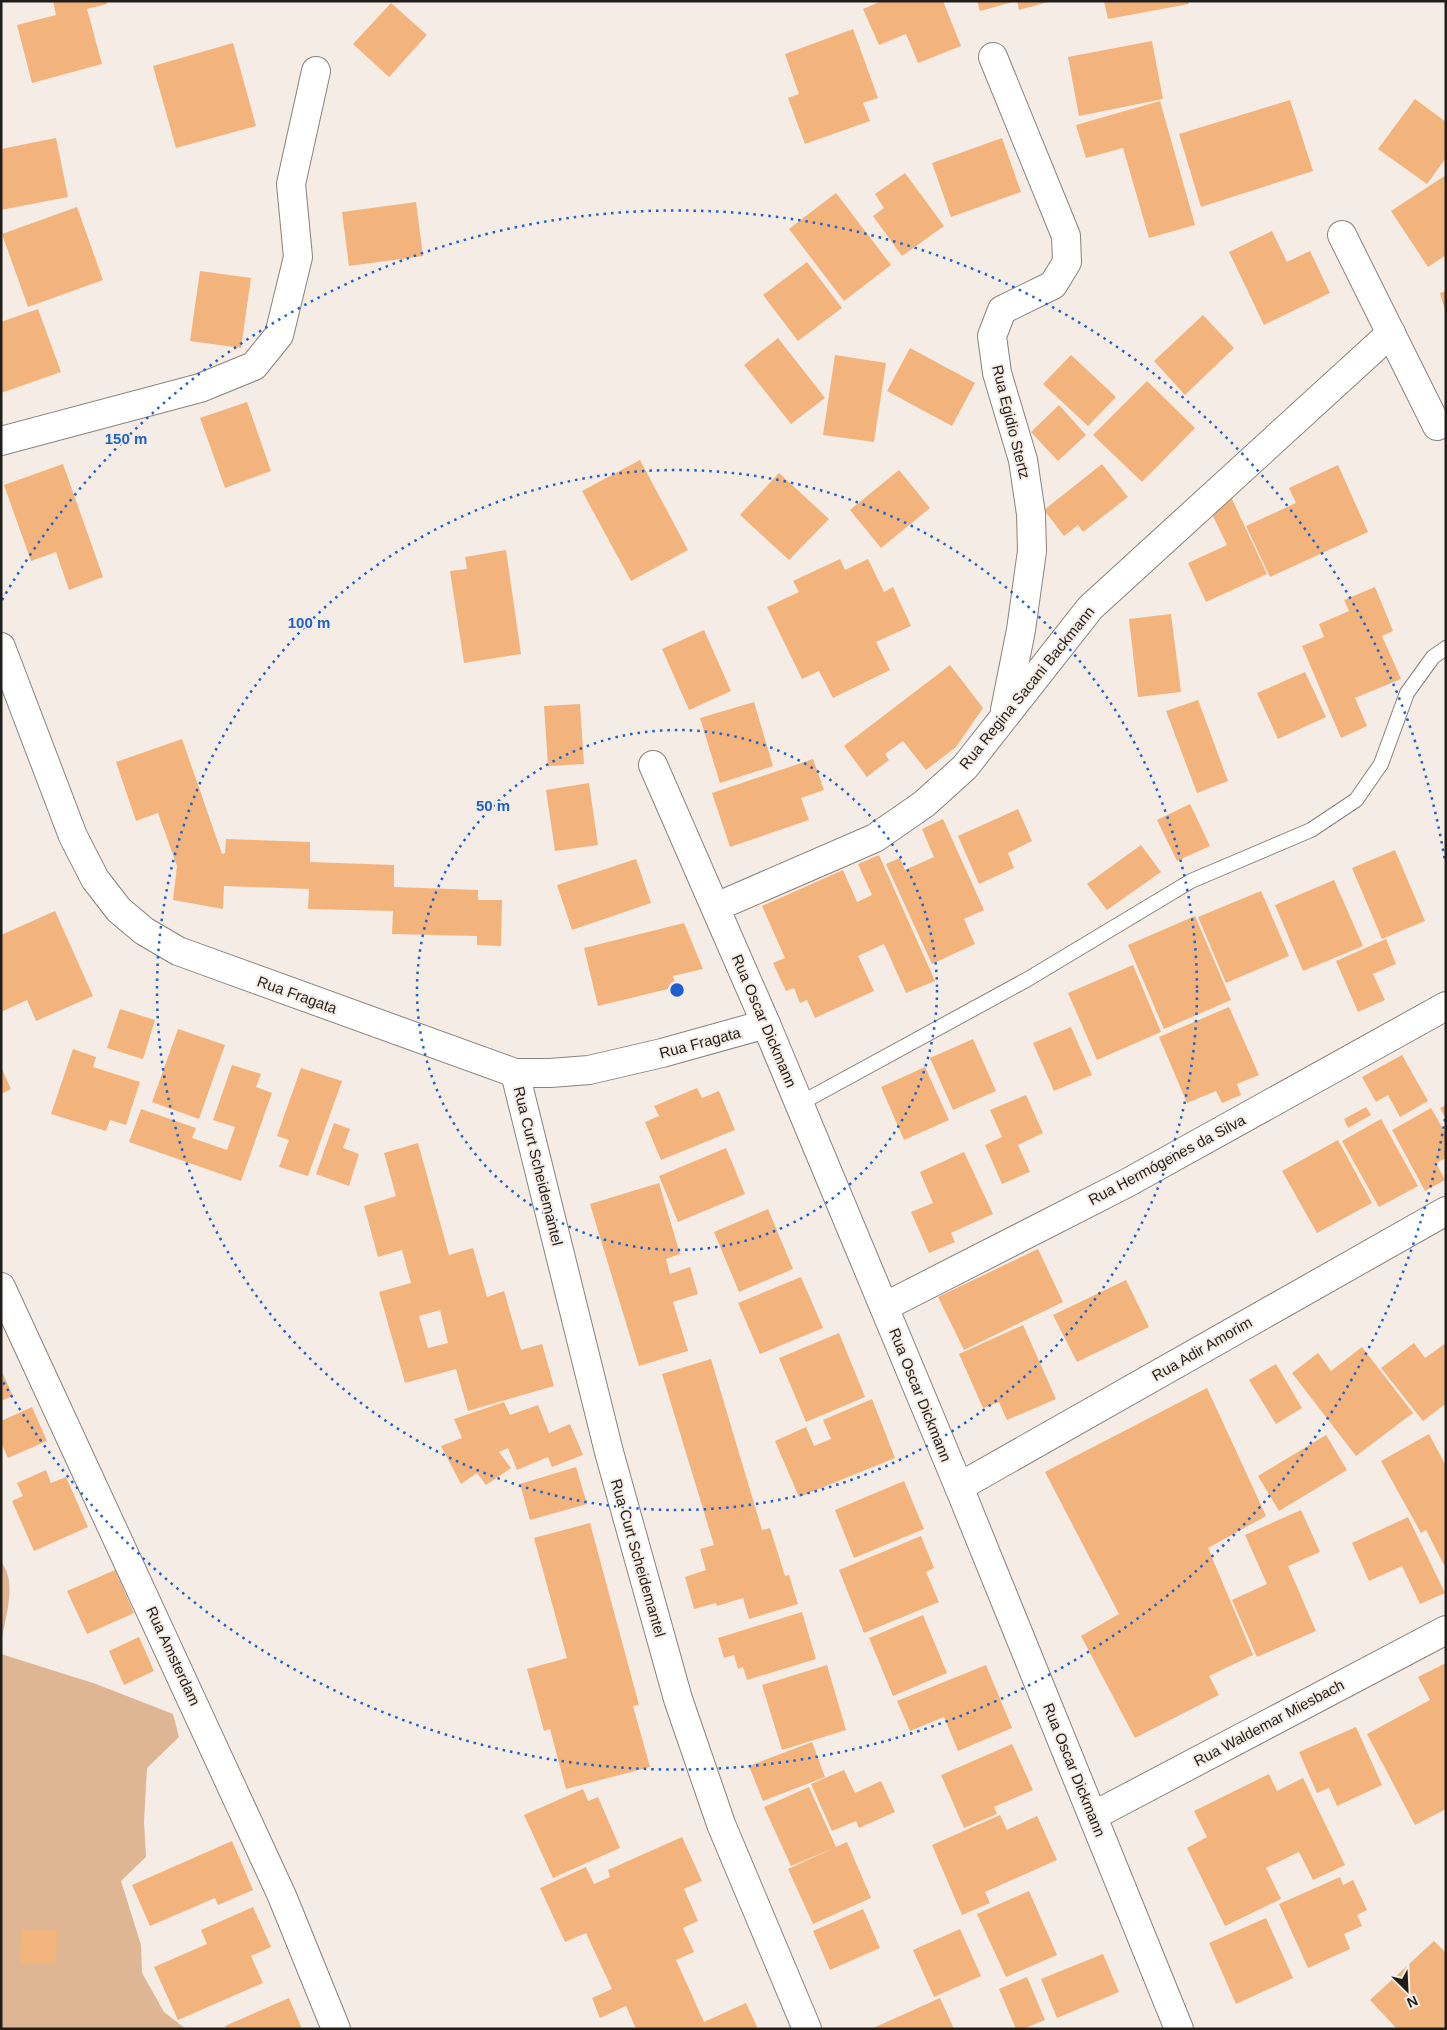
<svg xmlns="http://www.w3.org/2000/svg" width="1447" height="2030" font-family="Arial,sans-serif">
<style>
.green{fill:#deb693}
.building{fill:#f2b47c;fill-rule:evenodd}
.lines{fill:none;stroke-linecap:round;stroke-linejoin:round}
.service-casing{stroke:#8a827c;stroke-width:16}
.minor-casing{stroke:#8a827c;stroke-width:30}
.tertiary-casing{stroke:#8a827c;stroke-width:30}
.service{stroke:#fff;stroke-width:14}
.minor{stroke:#fff;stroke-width:28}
.tertiary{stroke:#fff;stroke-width:28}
.ring{fill:none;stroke:#1e60cc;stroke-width:2.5;stroke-dasharray:2.5 5}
.labels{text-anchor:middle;stroke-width:4;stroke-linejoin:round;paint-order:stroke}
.street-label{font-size:15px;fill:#201d1a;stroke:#f5ece5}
.centre{fill:#1e60cc;stroke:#f5ece5;stroke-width:2.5}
.ring-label{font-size:15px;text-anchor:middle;font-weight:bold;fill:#1e60cc;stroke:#f5ece5;stroke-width:4;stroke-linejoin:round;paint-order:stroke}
</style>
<rect width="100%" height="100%" fill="#f5ece5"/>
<g class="green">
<path d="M1,1562c17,20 4,56 0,81z"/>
<polygon points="1,1654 96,1684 173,1714 179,1737 147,1768 144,1822 146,1857 121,1881 141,1945 142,1973 164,2012 186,2029 1,2029"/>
</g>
<g class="building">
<polygon points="53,1 106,1 107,4 87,9 102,64 32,83 17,25 56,15"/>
<polygon points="882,1 943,1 961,46 918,63 906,34 879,45 863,9"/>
<polygon points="977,1 1013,1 1013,2 980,11"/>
<polygon points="1017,1 1048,1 1048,2 1019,10"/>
<polygon points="1104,1 1188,1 1189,4 1108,19"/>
<polygon points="391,3 427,35 389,77 353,44"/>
<polygon points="853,29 878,98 863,103 870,121 805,144 788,98 799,94 785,54"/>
<polygon points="1152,41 1163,99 1079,116 1068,57"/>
<polygon points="233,43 256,126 176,148 153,66"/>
<polygon points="1415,99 1446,122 1446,158 1427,184 1378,149"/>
<polygon points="1290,100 1313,171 1201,207 1179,134"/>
<polygon points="1160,101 1195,225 1149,238 1123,148 1086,158 1076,125"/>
<polygon points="56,138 68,197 1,210 1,149"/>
<polygon points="1002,138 1021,192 951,217 932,163"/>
<polygon points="905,173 944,226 902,256 873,216 884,208 875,194"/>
<polygon points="1446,175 1446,255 1428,267 1391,211"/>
<polygon points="836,193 891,265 844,301 789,229"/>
<polygon points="416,202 423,256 349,266 342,212"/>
<polygon points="77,207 103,280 28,307 2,234"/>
<polygon points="1272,231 1287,262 1310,251 1330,293 1264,325 1229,252"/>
<polygon points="807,262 842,308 798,341 763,295"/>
<polygon points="200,271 251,278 241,348 190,341"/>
<polygon points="1446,291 1446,310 1445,310 1440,293"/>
<polygon points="38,309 61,372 1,393 1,322"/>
<polygon points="1203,315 1234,348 1185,395 1154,361"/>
<polygon points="778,338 825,398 791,424 744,365"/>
<polygon points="910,348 975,383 952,426 887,391"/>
<polygon points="835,355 886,363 874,442 823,435"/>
<polygon points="1071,355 1116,397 1088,426 1043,384"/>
<polygon points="1147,381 1195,428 1142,482 1093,435"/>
<polygon points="247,402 271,471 225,488 200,418"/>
<polygon points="1059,405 1086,435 1058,461 1031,432"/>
<polygon points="640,460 688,550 631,581 582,491"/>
<polygon points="63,464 103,577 69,590 56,552 31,561 4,485"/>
<polygon points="1102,464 1128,497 1083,532 1078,525 1064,536 1044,510"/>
<polygon points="1338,465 1368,532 1270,577 1246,526 1296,503 1289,488"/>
<polygon points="899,470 930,508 881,548 850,510"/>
<polygon points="779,473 829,519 789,560 740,515"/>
<polygon points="1231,497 1267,574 1206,602 1188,563 1227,545 1212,514"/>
<polygon points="506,550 521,654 464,663 450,571 467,569 465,557"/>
<polygon points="840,559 845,570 868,559 884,592 893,587 911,626 876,642 890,670 833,698 819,671 802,679 767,607 799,592 793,581"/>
<polygon points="1375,587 1393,631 1382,636 1401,679 1355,698 1367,726 1341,738 1302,646 1324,637 1319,624 1349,611 1344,600"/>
<polygon points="1171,614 1181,692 1138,697 1129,619"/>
<polygon points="704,630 731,691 689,710 662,649"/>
<polygon points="950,665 983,708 956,747 926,770 903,741 885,754 889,760 867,777 844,746"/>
<polygon points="1305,672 1326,717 1278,739 1257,693"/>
<polygon points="1198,700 1228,781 1197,793 1166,711"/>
<polygon points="754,702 773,766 720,783 700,718"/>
<polygon points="580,704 584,764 548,766 544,706"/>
<polygon points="182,739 222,854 225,853 226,839 310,842 310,862 394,865 394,887 478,890 478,900 502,900 501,946 477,945 477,936 392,934 393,911 308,909 309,889 224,886 223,909 173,900 177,866 158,813 136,821 116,762"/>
<polygon points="813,759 824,790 801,798 809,820 730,847 712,793"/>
<polygon points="589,783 598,845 555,851 546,790"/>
<polygon points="1190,804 1210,846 1177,861 1157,820"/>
<polygon points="1018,809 1032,841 1008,853 1014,868 979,884 958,836"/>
<polygon points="943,819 984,910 964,919 975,944 932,964 886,864 900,858 905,870 934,857 922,829"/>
<polygon points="1141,845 1161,872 1107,910 1087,884"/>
<polygon points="1395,850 1425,921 1382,939 1352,868"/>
<polygon points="879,855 935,981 906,993 884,944 858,956 874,991 815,1018 807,1000 800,1003 794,988 786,991 773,963 785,958 762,906 843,870 857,902 872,895 858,864"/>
<polygon points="636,859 651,903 572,930 557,885"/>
<polygon points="1334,880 1363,946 1303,971 1275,905"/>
<polygon points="1261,891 1289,956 1226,983 1198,917"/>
<polygon points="55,911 93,996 36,1021 27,1000 1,1012 1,935"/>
<polygon points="1195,916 1231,1000 1164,1029 1128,945"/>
<polygon points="684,923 703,969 673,976 676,987 598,1006 584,948"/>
<polygon points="1386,939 1396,964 1373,974 1385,1000 1358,1012 1336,961"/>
<polygon points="1133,965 1161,1032 1097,1060 1068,993"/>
<polygon points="1229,1007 1259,1075 1237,1084 1241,1095 1222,1103 1216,1091 1187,1103 1159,1037"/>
<polygon points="120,1009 155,1020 143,1059 107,1048"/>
<polygon points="1071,1027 1092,1075 1054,1091 1033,1043"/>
<polygon points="178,1029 225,1045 199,1119 152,1102"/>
<polygon points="973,1039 996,1091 953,1110 930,1058"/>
<polygon points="73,1049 96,1057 93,1067 140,1082 126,1125 110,1120 106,1131 51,1114"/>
<polygon points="1402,1055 1428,1101 1400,1117 1388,1095 1376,1102 1362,1077"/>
<polygon points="232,1065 261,1074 256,1087 272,1093 241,1181 129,1142 141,1109 196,1128 192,1138 227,1150 235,1127 213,1120"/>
<polygon points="1,1067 11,1089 1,1094"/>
<polygon points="925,1067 949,1120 904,1140 881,1087"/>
<polygon points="301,1068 342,1081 308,1176 279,1167 289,1140 277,1136"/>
<polygon points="697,1088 702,1098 719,1091 735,1130 661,1160 645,1122 659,1116 654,1106"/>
<polygon points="1026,1095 1043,1133 1018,1145 1030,1172 1002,1184 985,1145 1002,1137 990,1110"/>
<polygon points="1446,1105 1446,1119 1440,1108"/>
<polygon points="1366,1107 1371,1115 1348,1128 1344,1119"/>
<polygon points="1431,1108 1446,1134 1446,1158 1436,1163 1445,1180 1425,1191 1392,1130"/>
<polygon points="1381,1119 1418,1186 1379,1207 1342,1141"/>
<polygon points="334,1123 350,1129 343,1148 359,1154 349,1186 316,1174"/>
<polygon points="1338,1140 1372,1203 1317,1233 1282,1171"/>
<path d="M418,1143l31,112 24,-7 14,49 17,-6 17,59 21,-6 12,42 -86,25 -12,-42 -51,14 -26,-91 32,-9 -9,-33 -24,7 -14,-51 32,-10 -12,-43zM440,1310l8,33 -20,5 -9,-32z"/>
<polygon points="726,1148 745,1194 678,1222 659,1176"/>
<polygon points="964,1152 993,1214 951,1233 955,1242 929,1253 911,1212 933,1203 920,1172"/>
<polygon points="659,1183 680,1254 666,1259 670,1274 690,1267 698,1294 673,1302 688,1351 639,1366 590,1204"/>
<polygon points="768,1209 793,1269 739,1292 714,1232"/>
<polygon points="1038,1249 1063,1302 964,1350 938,1297"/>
<polygon points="801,1277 823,1328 760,1354 738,1303"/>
<polygon points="1126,1280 1149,1327 1077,1362 1053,1315"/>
<polygon points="1023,1325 1056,1399 1007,1420 999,1402 983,1408 959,1354"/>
<polygon points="839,1333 865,1397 806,1422 779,1358"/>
<polygon points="1414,1343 1425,1358 1446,1343 1446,1408 1444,1405 1423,1421 1381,1368"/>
<polygon points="1362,1347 1413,1413 1356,1456 1292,1373 1318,1353 1331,1371"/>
<polygon points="711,1359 762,1530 770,1528 785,1576 789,1575 798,1604 749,1619 743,1598 717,1606 716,1603 694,1609 685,1577 706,1570 700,1549 714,1545 662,1374"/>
<polygon points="1276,1364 1302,1408 1276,1424 1249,1380"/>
<polygon points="1,1370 13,1396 1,1401"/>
<polygon points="1207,1388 1266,1516 1208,1548 1253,1655 1209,1676 1219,1695 1135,1738 1081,1636 1119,1614 1045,1472"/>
<polygon points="872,1399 895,1458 799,1497 775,1441 806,1427 814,1446 831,1439 823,1420"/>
<polygon points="504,1402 510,1415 538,1405 549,1433 570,1424 583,1455 552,1467 548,1457 517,1470 508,1448 499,1452 511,1468 486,1485 477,1473 461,1484 441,1446 462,1438 454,1419"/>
<polygon points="32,1407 47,1441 8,1458 1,1443 1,1421"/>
<polygon points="1429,1434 1446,1466 1446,1564 1444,1565 1426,1530 1421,1533 1381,1461"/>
<polygon points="1326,1435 1347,1470 1279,1511 1258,1476"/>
<polygon points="576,1467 587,1504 530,1520 520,1484"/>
<polygon points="46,1470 51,1483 66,1477 88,1527 34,1551 12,1501 23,1496 17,1483"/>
<polygon points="904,1481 924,1529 854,1558 835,1510"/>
<polygon points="1301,1510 1320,1552 1288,1566 1316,1631 1257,1657 1232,1600 1267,1584 1245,1535"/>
<polygon points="1408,1517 1445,1593 1420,1604 1402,1566 1369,1581 1352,1543"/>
<polygon points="590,1523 639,1705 633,1706 650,1767 566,1789 550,1729 544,1731 527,1669 567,1658 534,1538"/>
<polygon points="921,1536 934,1568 926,1572 939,1602 864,1633 839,1570"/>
<polygon points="115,1570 134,1613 87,1634 67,1591"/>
<polygon points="802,1612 816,1659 747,1680 743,1667 738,1669 734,1655 724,1658 718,1638"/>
<polygon points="923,1615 947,1673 893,1696 869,1638"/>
<polygon points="139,1637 154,1671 124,1685 109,1651"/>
<polygon points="1446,1663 1446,1809 1415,1825 1367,1734 1430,1700 1418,1677"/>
<polygon points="827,1665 846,1730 782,1750 762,1685"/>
<polygon points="986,1665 1012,1728 958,1751 944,1717 910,1731 897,1701"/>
<polygon points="1356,1727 1382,1785 1337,1806 1329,1788 1317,1793 1299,1752"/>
<polygon points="812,1742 825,1777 763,1801 749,1766"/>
<polygon points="1012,1744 1033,1790 994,1807 997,1814 964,1828 941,1775"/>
<polygon points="844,1770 855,1793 881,1781 895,1812 859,1828 856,1821 832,1831 811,1784"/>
<polygon points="1269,1774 1277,1791 1303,1778 1345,1865 1313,1880 1299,1852 1266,1868 1281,1899 1225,1926 1187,1848 1207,1837 1194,1811"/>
<polygon points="809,1787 836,1847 847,1842 871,1898 813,1924 788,1869 834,1848 791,1866 764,1807"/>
<polygon points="583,1789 588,1801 598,1797 620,1848 553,1878 524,1815"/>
<polygon points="1000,1815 1007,1830 1037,1816 1057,1860 985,1892 990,1903 962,1915 932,1845"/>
<polygon points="682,1837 702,1881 684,1889 698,1921 683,1928 694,1952 676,1960 704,2022 746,2003 758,2029 636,2029 626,2006 600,2018 592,1998 612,1989 586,1933 565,1942 540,1888 586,1867 594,1884 610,1877 608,1870"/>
<polygon points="232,1841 253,1890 218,1905 215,1898 150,1926 132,1885"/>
<polygon points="1340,1877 1343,1885 1353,1880 1367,1910 1357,1915 1362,1926 1344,1934 1350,1949 1308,1968 1279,1904"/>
<polygon points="1029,1891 1057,1955 1006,1977 977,1914"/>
<polygon points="253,1907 271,1947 251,1956 263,1983 178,2020 154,1967 207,1944 201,1930"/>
<polygon points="863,1909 880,1948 830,1970 813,1931"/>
<polygon points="1266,1918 1293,1978 1236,2004 1209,1943"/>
<polygon points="21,1929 57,1930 56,1964 20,1963"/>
<polygon points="960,1929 981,1976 934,1997 913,1950"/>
<polygon points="1434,1941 1446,1953 1446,2029 1397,2029 1370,2000"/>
<polygon points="1103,1954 1119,1992 1057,2018 1041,1979"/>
<polygon points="1027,1977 1045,2020 1023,2029 1016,2029 999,1989"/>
<polygon points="289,1998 302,2029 227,2029 225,2026"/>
<polygon points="940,1998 954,2029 871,2029"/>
</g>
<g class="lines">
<g class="service-casing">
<polyline id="service" points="799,1104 1028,979 1191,881 1311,830 1356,800 1381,764 1407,693 1433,657 1446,648"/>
</g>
<g class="minor-casing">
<g id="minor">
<polyline points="993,57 1066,236 1067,262 1053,285 1002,310 992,336 997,373 1023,460 1031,514 1032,551 1021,630 1005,710"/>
<polyline points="1342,235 1437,426"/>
<polyline points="1,441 200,388 254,366 279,335 298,257 291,184 316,71"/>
<polyline points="653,765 766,1024"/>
<polyline points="716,907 875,838 924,804 965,767 1090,608 1391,333"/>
<polyline points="515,1073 609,1452 678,1699 721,1824 807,2029"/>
<polyline points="1,1287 282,1896 336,2029"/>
<polyline points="884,1307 1127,1183 1446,1006"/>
<polyline points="959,1487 1446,1211"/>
<polyline points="1093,1816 1446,1630"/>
</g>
</g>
<g class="tertiary-casing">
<polyline id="tertiary" points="1,647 73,836 95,879 119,910 144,931 178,951 515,1073 550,1073 589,1070 662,1053 766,1024 959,1487 1179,2029"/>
</g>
<use href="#service" class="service"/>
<use href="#minor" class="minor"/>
<use href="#tertiary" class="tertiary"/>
</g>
<g class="ring">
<circle cx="677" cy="990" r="260"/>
<circle cx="677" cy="990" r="520"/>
<path d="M1445 1119A779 779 0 0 1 2 1380M2 600A779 779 0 0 1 1445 861"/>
</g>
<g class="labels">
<g class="street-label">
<text transform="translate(1011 422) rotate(76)" y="5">Rua Egidio Stertz</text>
<text transform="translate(1027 688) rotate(-51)" y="5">Rua Regina Sacani Backmann</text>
<text transform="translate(297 995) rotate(20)" y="5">Rua Fragata</text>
<text transform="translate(764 1021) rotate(67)" y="5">Rua Oscar Dickmann</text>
<text transform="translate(700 1043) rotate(-15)" y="5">Rua Fragata</text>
<text transform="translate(1167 1160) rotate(-28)" y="5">Rua Hermógenes da Silva</text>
<text transform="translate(538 1166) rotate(76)" y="5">Rua Curt Scheidemantel</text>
<text transform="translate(1202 1349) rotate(-30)" y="5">Rua Adir Amorim</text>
<text transform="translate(920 1395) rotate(68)" y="5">Rua Oscar Dickmann</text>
<text transform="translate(638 1558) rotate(74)" y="5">Rua Curt Scheidemantel</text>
<text transform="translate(173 1656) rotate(65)" y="5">Rua Amsterdam</text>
<text transform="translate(1269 1723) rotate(-28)" y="5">Rua Waldemar Miesbach</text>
<text transform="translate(1074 1770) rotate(68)" y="5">Rua Oscar Dickmann</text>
</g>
</g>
<circle cx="677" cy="990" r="8" class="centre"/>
<g class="ring-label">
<text x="126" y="444">150 m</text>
<text x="309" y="628">100 m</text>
<text x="493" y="811">50 m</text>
</g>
<rect width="1447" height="2030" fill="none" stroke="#201d1a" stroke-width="5"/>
<g transform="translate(1407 1990) rotate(156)" stroke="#f5ece5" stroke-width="4" paint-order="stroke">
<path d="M0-4L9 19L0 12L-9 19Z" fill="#201d1a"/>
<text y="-8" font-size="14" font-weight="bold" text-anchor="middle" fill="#201d1a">N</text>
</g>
</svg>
